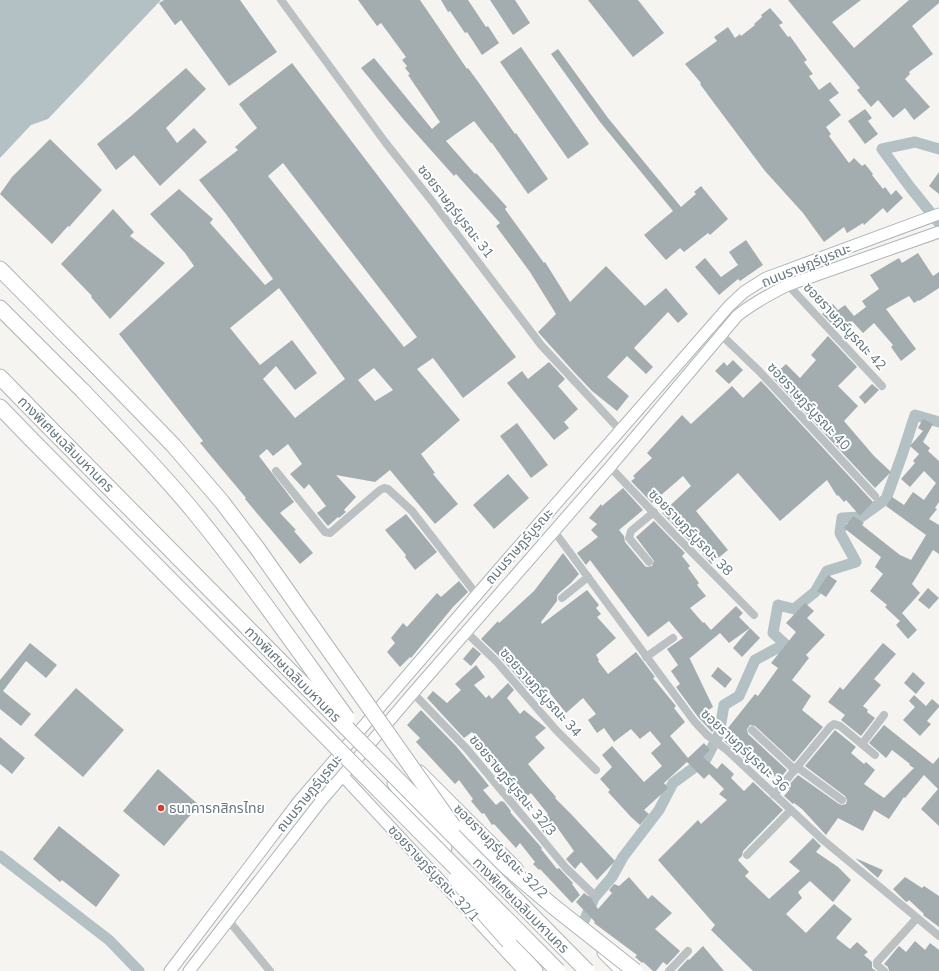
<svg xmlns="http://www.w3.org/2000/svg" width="939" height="971" font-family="'Nunito Sans','Noto Sans Thai',sans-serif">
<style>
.water{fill:#b3c1c4}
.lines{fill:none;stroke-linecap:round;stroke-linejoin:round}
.canal{stroke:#b3c1c4;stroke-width:11}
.building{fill:#a3adb0;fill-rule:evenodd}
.secondary-casing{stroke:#aeb5b8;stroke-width:13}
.highway-casing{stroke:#afb4b6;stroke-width:17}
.street{stroke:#bbc1c3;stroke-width:8}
.secondary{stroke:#fff;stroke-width:11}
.highway{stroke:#fff;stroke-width:15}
.highway-bridge-casing{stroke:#afb4b6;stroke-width:17;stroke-linecap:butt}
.highway-bridge{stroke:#fff;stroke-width:15}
.poi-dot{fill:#d73e2e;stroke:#fff;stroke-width:1.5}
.labels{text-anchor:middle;stroke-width:4;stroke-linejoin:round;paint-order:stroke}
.street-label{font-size:14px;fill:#657880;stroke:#fff}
.poi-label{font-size:14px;fill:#657880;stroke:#fff;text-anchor:start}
</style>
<rect width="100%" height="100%" fill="#f5f4f1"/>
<polygon class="water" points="0,0 161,0 48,119 31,125 0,158"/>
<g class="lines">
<g class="canal">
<polyline points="939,149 915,142 882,149 910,187 939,223"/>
<polyline points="0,856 109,940 139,971"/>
<polyline points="585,919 594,898 612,877 623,857 659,810 673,783 706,759 719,734 724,705 739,696 755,660 785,644 773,633 778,605 794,609 815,592 827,571 856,562 840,533 842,518 861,517 886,499 902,455 915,415 939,422"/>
</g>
</g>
<g class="building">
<polygon points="164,0 240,0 277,52 229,86 181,20 175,25 159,3"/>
<polygon points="358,0 420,0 467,69 468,68 479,83 515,134 516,133 548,179 528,194 492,143 491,143 474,121 446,141 475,174 476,173 507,207 505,209 544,263 545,262 570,302 606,266 645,306 666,288 688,314 678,323 668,312 634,348 653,367 646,374 627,356 607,377 629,396 617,411 592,391 574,372 538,332 556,314 530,272 496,226 500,223 456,174 454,176 404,120 361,68 374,58 432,129 440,122 408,75 410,74 405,68 407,66 402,60 406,57 381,23 377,26"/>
<polygon points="441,0 468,0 486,27 488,26 499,43 482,55 467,32 465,33 450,11 448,12"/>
<polygon points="490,0 515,0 530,23 513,35"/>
<polygon points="588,0 638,0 664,33 633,57"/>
<polygon points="788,0 861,0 832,22 854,48 909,0 939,0 939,3 912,26 933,54 909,72 910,74 905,79 930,107 914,120 905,108 893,118 878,100 871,107 857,90 860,88"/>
<polygon points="770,8 783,23 779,25 788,37 790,36 807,60 804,62 813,74 809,76 819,90 830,82 839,93 829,100 841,115 826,127 831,134 829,136 849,163 854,158 862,166 865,164 873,174 872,175 883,189 885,187 891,195 896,190 903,198 887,213 883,208 864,225 863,223 847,233 844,227 824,242 803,213 765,171 708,95 700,84 701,83 685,64 717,41 714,37 728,27 735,38 740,34 741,36 755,25 754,24 762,17 761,15"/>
<polygon points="521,47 589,144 568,159 500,62"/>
<polygon points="558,49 608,118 681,207 696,194 694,192 701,186 728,219 710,235 708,233 684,252 680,248 666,260 644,235 673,211 600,122 551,54"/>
<path d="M292,63l224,294 -53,41 -30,-40 -16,11 43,51 -39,34 14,19 -2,1 25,30 -23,20 -45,-54 -15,12 -39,-7 20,22 -12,13 2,2 -7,6 -1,-1 -10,9 -11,-13 9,-7 -17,-22 -5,5 -14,-15 12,-10 -14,-20 -15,12 -6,-7 -8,7 35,46 -14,11 16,17 -2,1 19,22 -13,11 -55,-65 1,-1 -46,-55 3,-2 -84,-107 75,-68 -9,-13 -35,-39 29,-25 34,30 -3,4 55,62 8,-6 -47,-65 -27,-34 39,-30 -3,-3 22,-19 -18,-24zM283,163l134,174 -13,10 -136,-171zM279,288l66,91 -50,39 -32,-39 13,-13 19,24 22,-17 -25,-33 -32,25 -30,-37zM374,368l19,22 -18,11 -17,-21z"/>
<polygon points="186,68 206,89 166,128 177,143 194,128 207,142 160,186 134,155 116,170 97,144 130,117"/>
<polygon points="865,109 872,118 868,121 878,134 865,144 848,121"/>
<polygon points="50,139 102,190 69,227 68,226 52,244 0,194 12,177"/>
<polygon points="939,172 939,194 929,186"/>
<polygon points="113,209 134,232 130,236 165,263 110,319 91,297 92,296 61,264"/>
<polygon points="746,240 763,265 740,281 738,279 719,295 695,267 705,258 721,277 738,265 729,252"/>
<polygon points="918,253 933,276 939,272 939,288 919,301 919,300 914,303 909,296 886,309 916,349 901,361 891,347 893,345 874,323 863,333 852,321 845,327 840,321 834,326 822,314 833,304 838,310 845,305 854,316 866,307 862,301 879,289 870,275 899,258 902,263"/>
<polygon points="828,336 857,367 838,386 858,406 844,421 874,456 891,472 875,488 772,377 786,364 800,378 816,360 811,355"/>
<polygon points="733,360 743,370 729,384 715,371 724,362 727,366"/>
<polygon points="549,362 565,379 558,386 578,409 564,422 569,428 554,440 507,383 522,371 528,379"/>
<polygon points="761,381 873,502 860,516 846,500 844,502 838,495 837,496 827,480 780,521 738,473 696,511 728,550 711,564 694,544 693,545 662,513 691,486 683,476 652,503 631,481 635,478 633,476 652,458 647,453 682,415 691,424 732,386 743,398"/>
<polygon points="872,384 879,390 865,404 859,397"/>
<polygon points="923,419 933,424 923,442 930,448 928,451 939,461 939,502 935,508 937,509 929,519 939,525 939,554 933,550 912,584 920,593 902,613 917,630 908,639 896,625 900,621 885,607 887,605 870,591 883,574 875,567 881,557 844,528 853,516 864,523 862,525 891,548 900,555 911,560 926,535 886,506 892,497 904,505 913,492 924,500 936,483 924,471 910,487 901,479 915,463 913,461 919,454 910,446 923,431 918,428"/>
<polygon points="517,423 548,465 531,478 500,436"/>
<polygon points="508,474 529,498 494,529 473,505"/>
<polygon points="623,488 643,510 619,530 624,536 625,542 645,566 647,567 652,566 654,561 636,537 654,521 685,553 682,556 690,566 688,568 699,583 697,585 706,596 690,608 703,623 704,622 711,630 736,606 743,613 739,617 750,628 729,643 720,633 690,658 689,657 713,707 707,711 719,725 712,732 698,717 676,687 680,684 671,671 678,665 667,649 683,638 669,621 648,637 590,560 586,565 577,553 598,537 591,530 597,524 589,518 601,504 602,506"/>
<polygon points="406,514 437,552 415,570 405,557 406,555 385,530"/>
<polygon points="563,553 579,574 571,583 558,594 557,596 557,601 541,622 542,624 587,590 599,605 596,608 601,614 597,617 616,638 596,655 599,660 598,661 608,674 636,652 655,677 653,678 676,706 674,708 685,722 670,736 688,758 704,743 710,750 703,757 717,769 722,763 734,774 731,778 744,791 753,782 783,810 743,851 742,856 738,860 749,872 745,876 769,899 800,871 789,862 813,838 821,846 816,852 838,867 851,880 833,902 810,881 798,892 802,898 786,914 806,933 834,904 852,919 836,938 850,949 857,942 868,952 864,955 872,962 872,968 876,971 753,971 711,930 715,925 658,860 698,820 701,824 727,800 719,794 724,789 709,774 704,779 687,762 664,783 668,788 644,810 649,814 640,825 631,817 608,792 610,790 600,779 612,767 602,755 612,746 644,782 662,766 651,753 661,744 650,731 640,739 631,729 614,742 604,728 597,733 588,720 596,714 583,698 566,713 545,687 534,696 500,657 481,639 498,621 499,623 534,591"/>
<polygon points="828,575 837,581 826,597 817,591"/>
<polygon points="459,581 468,592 453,607 411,658 410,657 400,667 387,652 395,643 391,638 403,623 407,627 437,593 441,597"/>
<polygon points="928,588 939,598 929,609 918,600"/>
<polygon points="805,603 814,611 807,618 825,635 806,655 809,658 792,680 811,696 802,710 823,727 794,762 755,726 750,725 747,729 748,734 787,770 779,780 751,756 747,761 724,741 728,736 724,733 755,694 758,696 778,668 771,663 796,632 786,623"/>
<polygon points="750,628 760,638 742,657 733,648"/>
<polygon points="30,643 57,665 46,678 26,661 3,691 31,714 21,726 0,709 0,680"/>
<polygon points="883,643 896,654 874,679 881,685 863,706 868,710 867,712 875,718 861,736 841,720 845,715 828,702 840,687 843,690"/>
<polygon points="473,647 481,654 471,666 463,659"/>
<polygon points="476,665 485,677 474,685 486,698 489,695 492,699 508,683 514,690 507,698 520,714 524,710 546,728 535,737 545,748 528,764 542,781 556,797 555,798 570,813 615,861 597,880 581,862 575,869 566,859 574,851 554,823 544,833 538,825 548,814 531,793 519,803 512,795 520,788 500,762 493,768 487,758 491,754 472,732 464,738 427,698 433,691 447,703 461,690 455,684"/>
<polygon points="718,667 732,679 725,688 711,676"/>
<polygon points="913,672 925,683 916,694 904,683"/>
<polygon points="76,688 124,730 83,777 34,735"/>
<polygon points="914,695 926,706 932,699 939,705 939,707 927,721 931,724 920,736 903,720 915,707 909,701"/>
<polygon points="421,710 456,746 482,777 489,786 483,790 496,805 501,801 504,802 511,811 510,812 542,848 541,849 557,869 559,868 573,883 572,884 580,895 572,903 540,869 539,870 533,864 535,862 520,843 516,848 494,824 492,825 484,813 482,814 471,801 473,799 459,780 455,784 416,742 420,738 407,725"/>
<polygon points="884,725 933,764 939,757 939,826 921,809 938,789 924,775 905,798 904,797 889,819 874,810 863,831 838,818 826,835 802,809 794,803 793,804 784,796 790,789 787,787 798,775 839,804 842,805 846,804 847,800 845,796 805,766 835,730 856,747 851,753 864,764 866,762 875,770 864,784 884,798 914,768 909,765 910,764 892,750 886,758 869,743"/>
<polygon points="0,737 25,758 12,774 0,764"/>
<polygon points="158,769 199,805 164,846 123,811"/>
<polygon points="59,826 120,875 96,907 62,880 60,882 33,859"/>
<polygon points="855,858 883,870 878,878"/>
<polygon points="629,877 648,899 652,895 672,913 655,929 680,951 667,965 663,962 656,971 653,971 643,962 642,963 635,957 637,955 594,923 595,922 576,902 584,893 591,898 598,909 612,893 609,890 614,884 619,886"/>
<polygon points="905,877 922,888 924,886 939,896 939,927 923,915 924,914 909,900 907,902 905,901 893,889"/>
<polygon points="915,941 925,950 930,943 939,950 939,971 889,971 888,967 884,964 899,946 906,952"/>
<polygon points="703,946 724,971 677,971 688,959 689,960"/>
</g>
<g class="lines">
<g class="secondary-casing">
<g id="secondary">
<polyline points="420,771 517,868"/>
<polyline points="343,776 524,971"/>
<polyline points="603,953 621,971"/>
<polyline points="170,971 299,801 499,569 729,306 744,292 766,278 939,214"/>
<path d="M189,971l132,-170 92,-108 197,-226 127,-151c16,-13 33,-22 51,-31l151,-53"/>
</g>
</g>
<g class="highway-casing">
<g id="highway">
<polyline points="0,269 102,372"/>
<polyline points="0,308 83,391"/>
<polyline points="0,377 47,425"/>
<polyline points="0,407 31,439"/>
<polyline points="395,783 444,848"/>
<polyline points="445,809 502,863 554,907"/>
<polyline points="509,942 535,971"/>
</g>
</g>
<g class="street">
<polyline points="281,0 385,142 431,200 541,345 620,430"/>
<polyline points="788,285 882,386"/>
<polyline points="711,325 759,371 875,496"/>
<polyline points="610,467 672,532 754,615"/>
<polyline points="276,471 325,532 330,533 380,490 384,488 388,489 412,511 477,595"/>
<polyline points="554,531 694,721 707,735 727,750 823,840 939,936"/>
<polyline points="649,562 629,538 631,531 654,512"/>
<polyline points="562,598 588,577"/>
<polyline points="466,632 496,661 556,730 596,770"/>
<polyline points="646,657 673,638"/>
<polyline points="413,693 467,749 566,868 592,893"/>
<polyline points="752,730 795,770"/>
<polyline points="862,744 884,715"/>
<polyline points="797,767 842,800"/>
<polyline points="774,795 830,727 834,724 840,726 875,755"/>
<polyline points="747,855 791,810"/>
<polyline points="229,921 270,971"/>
<polyline points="669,971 688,951"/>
<polyline points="884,971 877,965 877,962 917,918"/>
</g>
<use href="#secondary" class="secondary"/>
<use href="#highway" class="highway"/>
<g class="highway-bridge-casing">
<g id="highway-bridge">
<polyline points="102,372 173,445 222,502 257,548 453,826"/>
<path d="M83,391c38,40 76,78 111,121 54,66 103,137 153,206"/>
<polyline points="47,425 587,971"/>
<polyline points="31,439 558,971"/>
<polyline points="456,879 480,909 509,942"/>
<polyline points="554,907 635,971"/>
</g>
</g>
<use href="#highway-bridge" class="highway-bridge"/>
</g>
<circle class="poi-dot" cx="161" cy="808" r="4"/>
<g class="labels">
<g class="street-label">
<text transform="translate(456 211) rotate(52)" y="5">ซอยราษฎร์บูรณะ 31</text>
<text transform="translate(806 265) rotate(-22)" y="5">ถนนราษฎร์บูรณะ</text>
<text transform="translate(845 326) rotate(47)" y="5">ซอยราษฎร์บูรณะ 42</text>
<text transform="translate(809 406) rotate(47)" y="5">ซอยราษฎร์บูรณะ 40</text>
<text transform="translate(66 444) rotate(45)" y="5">ทางพิเศษเฉลิมมหานคร</text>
<text transform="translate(691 532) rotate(46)" y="5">ซอยราษฎร์บูรณะ 38</text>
<text transform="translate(519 546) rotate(-49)" y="5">ถนนราษฎร์บูรณะ</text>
<text transform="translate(293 674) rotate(45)" y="5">ทางพิเศษเฉลิมมหานคร</text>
<text transform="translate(541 692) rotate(48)" y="5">ซอยราษฎร์บูรณะ 34</text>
<text transform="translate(745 750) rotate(43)" y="5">ซอยราษฎร์บูรณะ 36</text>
<text transform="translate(513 785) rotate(50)" y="5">ซอยราษฎร์บูรณะ 32/3</text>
<text transform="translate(309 793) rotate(-51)" y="5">ถนนราษฎร์บูรณะ</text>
<text transform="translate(501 851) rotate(45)" y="5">ซอยราษฎร์บูรณะ 32/2</text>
<text transform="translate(434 873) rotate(47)" y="5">ซอยราษฎร์บูรณะ 32/1</text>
<text transform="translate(521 905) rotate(45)" y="5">ทางพิเศษเฉลิมมหานคร</text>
</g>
<g class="poi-label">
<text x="169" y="813">ธนาคารกสิกรไทย</text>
</g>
</g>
</svg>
